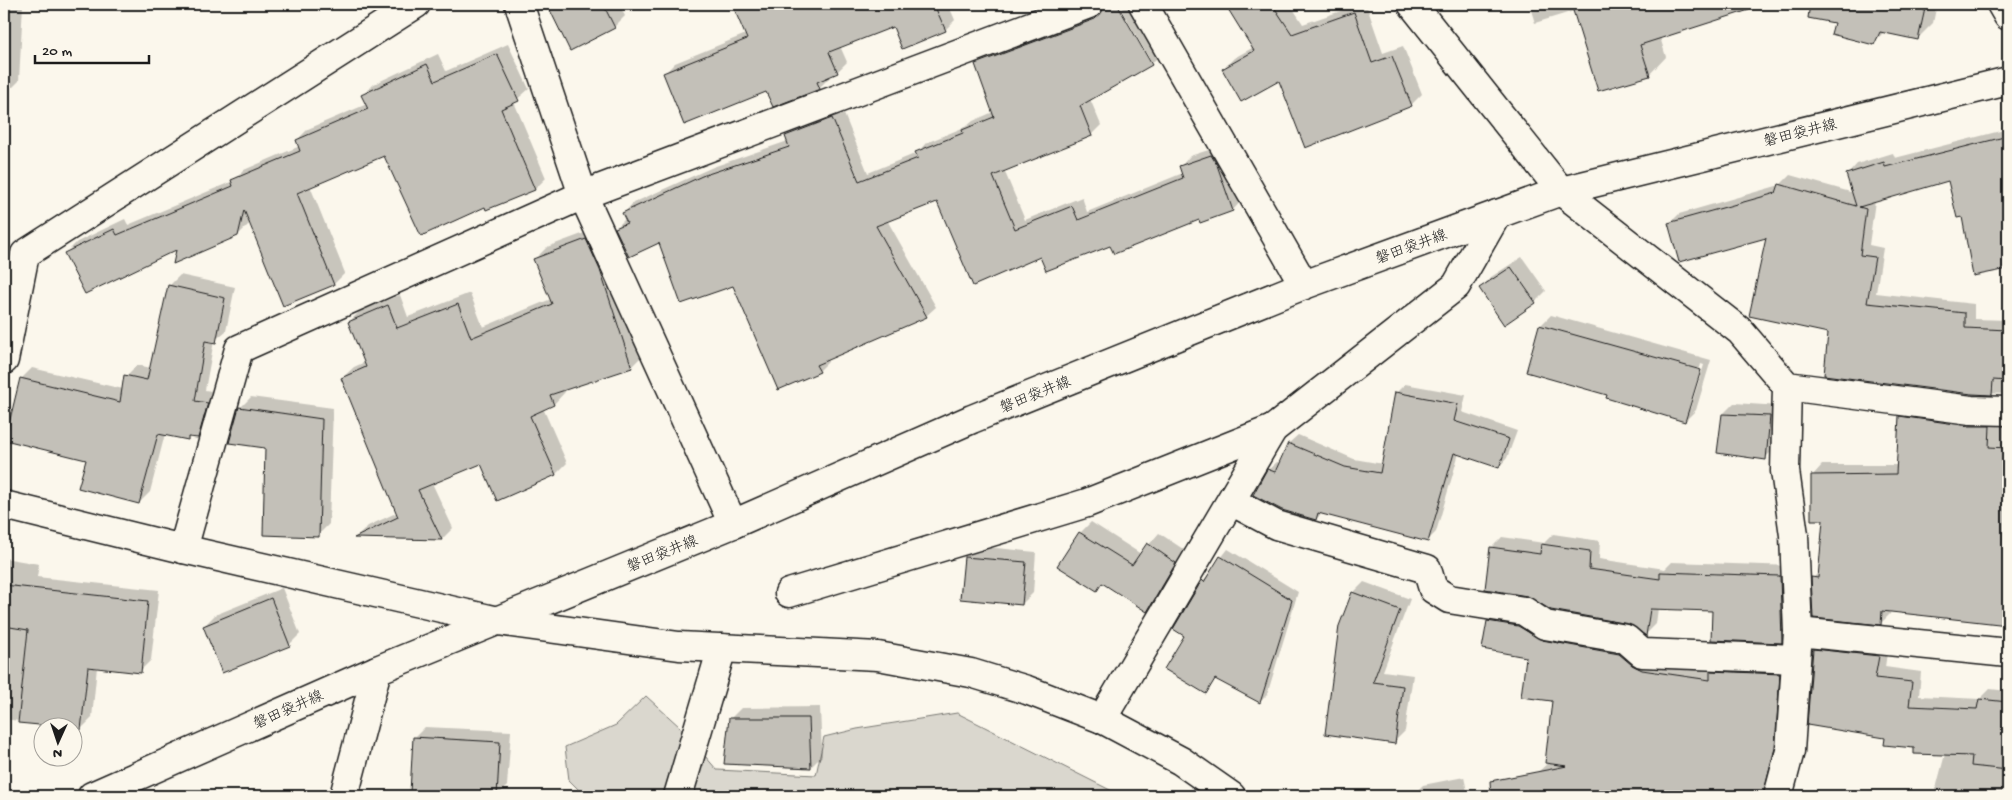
<svg xmlns="http://www.w3.org/2000/svg" width="2012" height="800" font-family="'Gochi Hand','Klee One',sans-serif">
<style>
.green{fill:#dad7ce;stroke:#7b7a75}
.shadow{fill:#0003;fill-rule:evenodd}
.building{fill:#c3c0b8;stroke:#1c1c1c}
.lines{fill:none;stroke-linecap:round;stroke-linejoin:round}
.minor-casing{stroke:#1c1c1c;stroke-width:31}
.major-casing{stroke:#1c1c1c;stroke-width:31}
.minor{stroke:#fbf7ec;stroke-width:28}
.major{stroke:#fbf7ec;stroke-width:28}
.labels{text-anchor:middle;stroke-width:4;stroke-linejoin:round;paint-order:stroke}
.street-label{font-size:15px;fill:#1c1c1c;stroke:#fbf7ec}
</style>
<rect width="100%" height="100%" fill="#fbf7ec"/>
<filter id="ink" filterUnits="userSpaceOnUse"><feTurbulence type="fractalNoise" baseFrequency=".02" numOctaves="2"/><feDisplacementMap in="SourceGraphic" scale="10" xChannelSelector="R" yChannelSelector="G"/><feConvolveMatrix kernelMatrix="1 2 1 2 8 2 1 2 1" color-interpolation-filters="sRGB"/></filter>
<g filter="url(#ink)">
<polygon class="green" points="646,696 680,727 717,770 816,775 824,737 857,729 957,713 1122,796 585,796 569,780 565,747 616,725"/>
<g class="shadow">
<polygon points="4,4 23,4 19,81 13,87 4,86"/>
<polygon points="547,4 619,4 625,16 614,27 570,49"/>
<polygon points="734,4 948,4 955,20 945,30 893,25 840,46 847,62 837,72 828,76 829,78 819,88 767,90 665,73 675,63 746,34"/>
<polygon points="1032,4 1042,4 1033,7"/>
<polygon points="1130,4 1161,54 1152,63 1121,9"/>
<polygon points="1226,4 1290,4 1303,24 1361,4 1366,4 1383,53 1403,46 1422,94 1411,105 1223,69 1234,58 1254,47"/>
<polygon points="1529,4 1762,4 1660,37 1666,57 1649,75 1574,11 1535,23"/>
<polygon points="1841,4 1937,4 1933,23 1917,39 1884,32 1873,43 1833,33"/>
<polygon points="1092,14 1096,23 1150,63 1152,63 1090,99 1101,125 1091,135 1004,170 1025,220 1082,197 1087,212 1183,173 1181,166 1190,156 1221,146 1242,200 1233,210 1200,221 1199,219 1111,244 1041,255 938,200 887,220 936,307 926,316 827,359 828,362 819,371 734,284 660,242 616,228 626,218 624,213 633,203 713,167 788,141 786,136 795,126 842,109 868,173 917,153 926,143 967,126 973,121 993,112 976,64 985,55"/>
<polygon points="508,44 529,89 514,102 546,178 535,189 487,208 485,205 384,154 310,186 345,273 334,284 284,304 250,223 238,235 178,248 66,253 77,242 125,219 128,225 233,181 244,170 300,146 297,140 308,129 367,104 363,95 374,84 438,54 446,71"/>
<polygon points="2008,129 2008,268 1974,274 1963,216 1948,180 1875,201 1869,245 1883,248 1876,293 1974,304 1974,319 2008,320 2008,394 1972,393 1829,332 1768,236 1670,223 1679,214 1780,185 1790,175 1854,193 1848,174 1857,164 1893,153 1895,158"/>
<polygon points="598,228 643,355 631,367 564,389 565,392 554,404 543,408 567,463 556,474 481,462 432,483 453,528 442,539 357,537 368,526 398,512 342,378 354,367 365,362 349,322 361,310 400,295 408,317 470,293 483,327 551,299 535,259 547,247"/>
<polygon points="1522,257 1546,291 1535,302 1481,288 1491,277"/>
<polygon points="180,275 235,287 226,331 214,341 205,390 218,392 208,426 197,437 190,436 187,439 165,434 150,492 139,503 88,459 21,379 32,368 123,389 126,376 137,365 151,368 169,286"/>
<path d="M1551,315l160,45 -15,50 -11,11 -76,-26 -69,-69zM1701,364l3,1 -14,44h-2z"/>
<polygon points="1405,384 1466,395 1462,412 1517,431 1507,458 1499,467 1459,453 1436,532 1427,541 1322,513 1316,519 1268,470 1277,462 1281,463 1289,443 1298,435 1354,459 1383,464 1397,392"/>
<polygon points="251,397 333,408 329,524 318,535 267,447 240,408"/>
<polygon points="1734,403 1780,406 1776,447 1765,458 1723,414"/>
<polygon points="1910,407 2008,417 2008,624 1891,611 1890,614 1881,623 1813,578 1820,571 1824,519 1813,475 1822,465 1898,465 1901,417"/>
<polygon points="1091,522 1141,554 1159,533 1186,551 1158,600 1147,611 1104,582 1097,589 1080,533"/>
<polygon points="1553,534 1600,541 1599,559 1665,569 1672,562 1790,566 1791,631 1781,642 1713,610 1658,608 1656,624 1646,634 1629,622 1491,548 1502,537 1544,543"/>
<polygon points="976,546 1036,552 1033,593 1022,604 965,557"/>
<polygon points="1228,549 1298,592 1267,695 1260,702 1216,679 1205,692 1185,636 1203,581"/>
<polygon points="4,558 39,564 37,577 159,590 151,660 140,671 97,667 92,718 81,729 4,719"/>
<polygon points="1364,582 1410,599 1383,671 1413,675 1405,731 1394,742 1326,733 1353,593"/>
<polygon points="282,588 300,634 289,645 204,626 215,615"/>
<polygon points="1499,611 1553,630 1790,664 1775,796 1531,796 1538,772 1548,763 1553,699 1527,656 1488,622"/>
<polygon points="1824,639 1888,646 1885,667 1921,672 1919,696 1980,699 1990,689 2008,691 2008,784 2005,796 1934,796 1945,754 1915,747 1886,737 1814,650"/>
<polygon points="820,707 822,756 811,767 730,719 741,708"/>
<polygon points="425,727 511,731 507,786 497,796 412,791 414,738"/>
<polygon points="1464,777 1468,796 1412,796 1423,785"/>
</g>
<g class="building">
<polygon points="547,4 603,4 615,28 570,51"/>
<polygon points="732,4 945,4 936,9 946,31 902,49 893,27 829,52 838,73 817,82 820,89 773,107 766,92 684,125 663,73 747,39"/>
<polygon points="1104,4 1117,4 1152,65 1080,106 1092,136 993,176 1015,229 1072,206 1078,220 1183,178 1179,166 1211,155 1217,165 1233,211 1200,223 1199,220 1114,254 1110,246 1046,271 1040,257 973,286 937,202 876,226 927,317 816,365 820,372 778,390 733,286 681,304 659,243 629,257 615,228 627,223 622,213 702,176 789,147 785,136 832,118 859,181 918,158 915,152 963,133 962,130 994,117 975,64 1095,19 1101,13"/>
<polygon points="1225,4 1272,4 1292,34 1354,12 1372,63 1392,56 1412,106 1305,148 1279,81 1241,102 1222,69 1254,51"/>
<polygon points="1571,4 1748,4 1749,10 1640,45 1650,76 1598,91"/>
<polygon points="1810,4 1926,4 1918,40 1880,32 1874,45 1831,34 1834,23 1808,18"/>
<polygon points="497,54 519,101 501,109 535,190 486,210 485,207 421,236 384,156 297,193 334,285 283,306 244,210 238,236 173,264 176,250 85,294 64,253 114,229 117,235 233,186 231,180 300,151 296,140 368,109 361,95 427,64 435,81"/>
<polygon points="2008,136 2008,269 1973,276 1962,217 1957,218 1948,181 1859,207 1866,209 1860,255 1875,257 1867,303 1965,313 1965,328 2008,330 2008,381 1993,380 1992,395 1972,394 1824,375 1828,333 1749,316 1766,238 1679,262 1668,223 1776,193 1779,184 1856,206 1846,174 1884,162 1885,167"/>
<polygon points="586,239 600,270 632,368 550,395 554,405 530,416 556,475 497,501 481,464 418,490 442,540 354,538 398,517 341,378 366,367 348,322 388,305 397,328 458,304 471,338 552,304 533,259"/>
<polygon points="1511,267 1536,303 1504,325 1479,288"/>
<polygon points="168,285 225,298 216,343 205,341 195,401 208,403 198,438 188,437 188,440 158,434 139,504 78,488 86,460 5,440 20,378 120,402 124,375 147,380"/>
<polygon points="1539,325 1701,370 1685,422 1606,398 1607,395 1526,372"/>
<polygon points="1395,392 1458,404 1454,421 1509,439 1499,468 1454,453 1428,542 1318,513 1316,520 1282,510 1253,495 1267,469 1275,472 1288,443 1345,467 1380,473"/>
<polygon points="239,407 322,419 319,537 263,535 265,448 229,443"/>
<polygon points="1722,414 1770,416 1766,460 1717,453"/>
<polygon points="1899,416 1969,426 1990,426 1989,447 2008,448 2008,625 1882,611 1881,625 1813,618 1811,577 1818,578 1823,520 1811,520 1811,475 1896,474"/>
<polygon points="1079,532 1132,565 1147,543 1176,563 1147,612 1102,583 1097,591 1057,566"/>
<polygon points="1541,544 1590,551 1589,569 1660,579 1660,572 1780,576 1782,643 1711,640 1712,611 1650,609 1646,636 1629,624 1551,610 1527,596 1485,589 1490,547 1540,554"/>
<polygon points="1220,556 1292,600 1260,703 1215,679 1206,694 1164,669 1184,636 1173,629 1202,580 1204,582"/>
<polygon points="964,557 1026,562 1022,605 960,599"/>
<polygon points="4,585 148,601 141,673 88,667 81,730 72,729 72,728 18,723 28,630 4,626"/>
<polygon points="1352,592 1400,610 1373,682 1403,686 1395,744 1325,734 1339,626"/>
<polygon points="271,598 290,646 222,673 203,626"/>
<polygon points="1487,621 1518,626 1542,640 1619,654 1632,665 1642,670 1710,680 1710,671 1780,674 1775,748 1763,796 1491,796 1490,781 1567,766 1545,763 1552,701 1521,697 1526,657 1482,649"/>
<polygon points="1813,649 1879,656 1875,678 1912,682 1909,706 1977,709 1979,699 2008,702 2008,770 1971,766 1972,756 1914,754 1914,748 1884,745 1885,738 1807,725"/>
<polygon points="729,718 809,718 811,768 724,764"/>
<polygon points="413,737 500,742 497,796 410,793"/>
</g>
<g class="lines">
<g class="minor-casing">
<g id="minor">
<polyline points="519,4 583,195 733,524"/>
<polyline points="1143,4 1304,285"/>
<polyline points="1412,4 1561,191 1740,331 1787,386 1971,410 2008,411"/>
<polyline points="4,360 25,254 416,4"/>
<polyline points="1231,501 1276,525 1427,569 1433,589 1449,599 1524,611 1545,625 1626,639 1642,653 1796,659"/>
<polyline points="4,505 183,549 498,621 679,646 878,656 971,673 1027,690 1102,719 1181,761 1231,796"/>
<polyline points="183,549 239,349 583,195 1089,4"/>
<polyline points="789,593 1087,503 1273,429"/>
<polyline points="1798,632 2008,653"/>
<polyline points="1102,719 1273,429 1456,286 1497,214"/>
<polyline points="344,796 377,670"/>
<polyline points="678,796 722,648"/>
<polyline points="1778,796 1790,751 1798,632 1794,535 1785,471 1787,386"/>
</g>
</g>
<g class="major-casing">
<g id="major">
<polyline points="2001,4 2008,16"/>
<polyline points="92,796 377,670 733,524 972,419 1304,285 1561,191 2008,81"/>
</g>
</g>
<use href="#minor" class="minor"/>
<use href="#major" class="major"/>
</g>
</g>
<g class="labels">
<g class="street-label">
<text transform="translate(1800 132) rotate(-14)" y="5">磐田袋井線</text>
<text transform="translate(1411 246) rotate(-20)" y="5">磐田袋井線</text>
<text transform="translate(1035 394) rotate(-22)" y="5">磐田袋井線</text>
<text transform="translate(662 553) rotate(-22)" y="5">磐田袋井線</text>
<text transform="translate(288 709) rotate(-24)" y="5">磐田袋井線</text>
</g>
</g>
<rect width="2012" height="800" fill="none" stroke="#fbf7ec" stroke-width="20"/>
<rect x="10" y="10" width="1992" height="780" fill="none" stroke="#1c1c1c" stroke-width="2" filter="url(#ink)"/>
<g transform="translate(58 742) rotate(183)"><circle r="24" fill="#fbf7ec" stroke="#a29f99"/>
<path d="M0-4L9 19L0 12L-9 19Z" fill="#1c1c1c"/>
<text y="-8" font-size="14" font-weight="bold" text-anchor="middle" fill="#1c1c1c">N</text>
</g>
<path d="M35 55v8h114v-8" fill="none" stroke="#1c1c1c" stroke-width="2.5"/>
<text x="42" y="55" font-size="15" fill="#1c1c1c" stroke="#fbf7ec" stroke-width="4" paint-order="stroke">20 m</text>
</svg>
